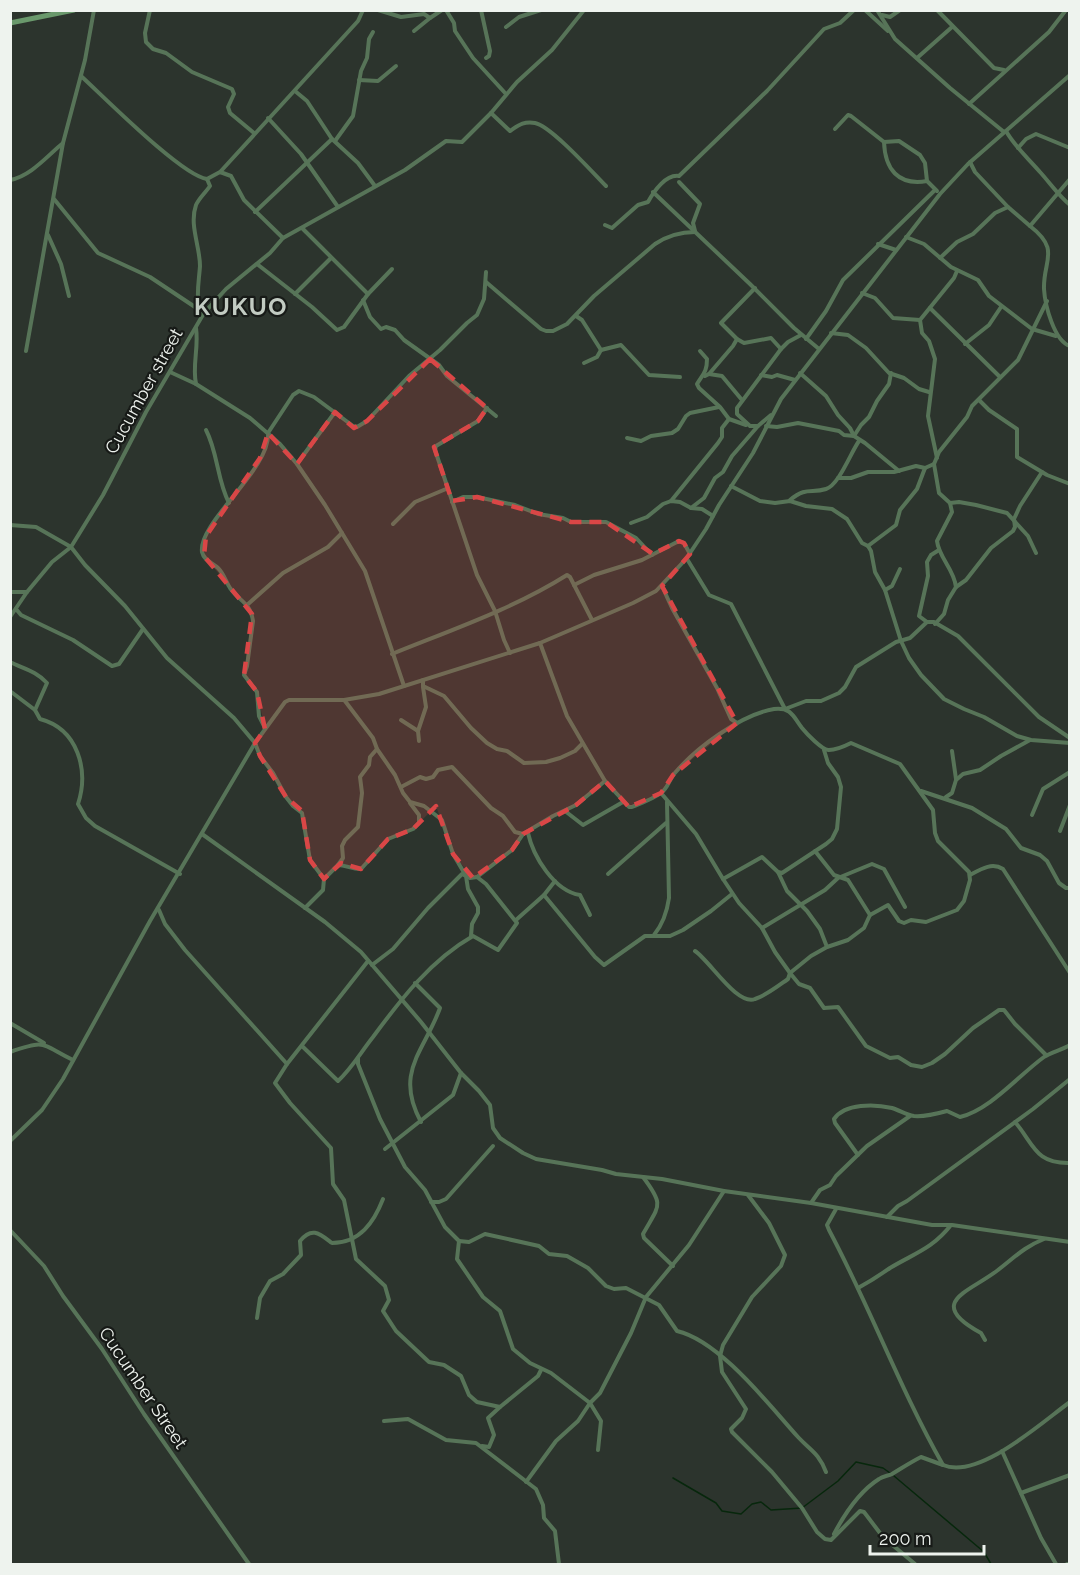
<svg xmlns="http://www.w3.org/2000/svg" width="1080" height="1575" font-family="Raleway,sans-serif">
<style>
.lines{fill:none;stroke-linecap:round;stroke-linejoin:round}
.stream{stroke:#07270c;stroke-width:1.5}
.minor{stroke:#577458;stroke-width:4}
.secondary{stroke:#6a996c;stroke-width:5}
.marked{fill:#da4646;fill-opacity:0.2;stroke:#da4646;stroke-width:4.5;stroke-dasharray:12 8;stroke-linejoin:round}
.labels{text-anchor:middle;stroke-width:4.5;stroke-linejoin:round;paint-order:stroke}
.street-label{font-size:18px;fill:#eef3ee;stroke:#171a17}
.district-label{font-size:24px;font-weight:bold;letter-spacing:1.5px;fill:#c2cbc2;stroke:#171a17}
</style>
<rect width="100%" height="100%" fill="#2c342d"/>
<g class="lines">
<g class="stream">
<polyline points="894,1476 984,1552 991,1564"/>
<polyline points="673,1478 716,1503 722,1511 741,1514 752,1504 761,1502 771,1510 802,1508 838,1481 856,1462 883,1468 890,1473"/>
</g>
<g class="minor">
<polyline points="150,10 145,33 146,42 153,49 166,53 192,72 232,89 234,94 228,107 230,113 254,133"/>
<polyline points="378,10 401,17 424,14 430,18 442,10"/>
<polyline points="446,10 454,23 455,31 473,58 506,94"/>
<polyline points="481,10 490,51 489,56 486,58"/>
<polyline points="865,10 888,31"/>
<polyline points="877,10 895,39 950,88 1004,132"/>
<polyline points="937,10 994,68 1004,70"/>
<polyline points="882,15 890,17 900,10"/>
<polyline points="506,27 519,17 541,10"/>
<polyline points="414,31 430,18"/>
<polyline points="917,58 952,27"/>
<path d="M81,76c23,21 101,100 126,103l13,-7 11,4 13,24 39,38 -13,15 -44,36 -22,24 -58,99 -43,83 -32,52 14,18 40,41 42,52 67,60 21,25 5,13 13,17 13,24 7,9 9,7 8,47 14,19"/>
<polyline points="359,80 378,81 396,66"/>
<polyline points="295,91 307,101 332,139 358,163 375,186"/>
<polyline points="969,104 1049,32 1066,10"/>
<path d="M491,113l19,18c9,-6 14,-10 25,-8 16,3 58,50 71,63"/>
<polyline points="268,118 301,154 338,207"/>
<polyline points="835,129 848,115 851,116 884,142 899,141 920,155 925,163 927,181 937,191"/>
<path d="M1006,131c9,16 22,27 34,41 10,11 18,23 30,33"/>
<polyline points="335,141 353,116 361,71 367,58 369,39 373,32"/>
<path d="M884,142c1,27 14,44 43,39"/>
<polyline points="1018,148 1026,139 1036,134 1070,148"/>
<polyline points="970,162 975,172 1008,207"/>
<polyline points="221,171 358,21 363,10"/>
<path d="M1070,179l-40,47c31,24 13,34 14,63 1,16 10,52 26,57"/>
<path d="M10,180c21,-4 37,-24 53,-37"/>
<polyline points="679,182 700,204 693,223 695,231"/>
<polyline points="653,192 750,284 794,328 819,349"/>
<polyline points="54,199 98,253 150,277 204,313"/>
<polyline points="255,212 332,139"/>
<path d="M605,225l7,3 26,-23 10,-3c6,-11 18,-28 31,-26l88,-85 57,-62 16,-6 14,-13"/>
<polyline points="302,228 368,294"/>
<polyline points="48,235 61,264 69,296"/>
<polyline points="906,237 924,244 951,267 978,280 989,296 1032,329 1056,336"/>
<polyline points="283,238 405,170 446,141 462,142 491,113 517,82 552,50 584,10"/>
<polyline points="878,244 896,250"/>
<polyline points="940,258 957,242 973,234 995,213 1008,207 1030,226"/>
<polyline points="257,264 312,307 337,330 344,327 368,294 392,269"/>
<path d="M486,282l55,47 5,2h7l14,-7 27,-28 61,-52c12,-8 25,-12 40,-12"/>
<polyline points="755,288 721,323 737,339 744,343 771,338 781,349"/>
<polyline points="862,293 875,298 893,318 920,320"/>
<polyline points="295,294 331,258"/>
<polyline points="363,300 370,317 381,329 386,327 395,330 404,340 439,365 447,376 496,416"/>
<path d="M199,308c-3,-14 0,-27 1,-42 0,-20 -11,-41 -4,-61 3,-7 10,-13 14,-19l-3,-7"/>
<polyline points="930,308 1000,377"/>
<polyline points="576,316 582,320 601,350 621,345 649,375 680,377"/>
<polyline points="831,333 848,335 866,348 889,373 904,378 919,389 929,392"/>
<polyline points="806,339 826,311 843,280 935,190"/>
<polyline points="965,344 989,325 1001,307"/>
<polyline points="26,351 63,143 85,60 94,10"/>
<path d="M700,351l7,8c0,13 -4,15 -10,25l2,4 21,19 9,12 17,6"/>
<polyline points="584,363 597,357 601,350"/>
<polyline points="170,372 196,384 250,418 280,444 297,464 325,505 365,571 404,686"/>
<polyline points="800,373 826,396 838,415 850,428 854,436 865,443 899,471"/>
<polyline points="709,374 722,376 742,400"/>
<polyline points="761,375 772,377 777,375 795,380"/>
<polyline points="705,376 709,374 733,346 737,339"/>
<path d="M196,384c-4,-19 3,-37 0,-56"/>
<polyline points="979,400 989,410 1017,429 1017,457 1047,475 1070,484"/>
<polyline points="487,408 478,421 436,446 435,450 477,575 495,611 504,640 510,653"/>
<polyline points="771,415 758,426 750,426 737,414 737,408 781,349 788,342 801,335"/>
<polyline points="766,426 777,427 798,423 839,431 844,435 854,436 861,425 869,417 877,401 889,384 891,373"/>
<path d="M206,430c12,23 11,50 23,73"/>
<polyline points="627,438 641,441 651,436 672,433 678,429 686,416 690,413 719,407"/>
<polyline points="937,458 928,416 935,359 929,341 922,333 920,320 954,278 957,271"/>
<polyline points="297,464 335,412"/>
<polyline points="838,478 851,478 868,472 894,472 916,466 925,468"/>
<polyline points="731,486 760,501 775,503 790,501 806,506 832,509 847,519 862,543 868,546 871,551 875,572 885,590 901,641 909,658 921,675 944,699 964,709 984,717 1017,736 1031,740 1070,743"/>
<path d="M790,500c17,-14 21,-6 36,-11 13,-4 25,-37 33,-48"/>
<polyline points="671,501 718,443 722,437 722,428 729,419"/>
<polyline points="452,502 463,497 477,497 515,505 538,514 563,518 571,522 606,522 636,538 652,555"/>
<path d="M950,503l2,9 -15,29c2,17 17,28 19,46"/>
<polyline points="691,508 704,498 715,478 723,472 732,456 758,426"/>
<polyline points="631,523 647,517 663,504 671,501 680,502 691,508 702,509 713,516"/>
<polyline points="393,524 415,502 446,489"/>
<polyline points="10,525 36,527 71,547 52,562 27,592 10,617"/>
<polyline points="868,546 896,525 900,510 917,489 925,468 934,464"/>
<polyline points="1036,553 1028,536 1007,513 976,505 959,502 950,503 939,493 934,464 939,452 967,417 972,406 1018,360 1047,301"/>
<polyline points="687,559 709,595 731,604 785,709 806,701 821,701 839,693 845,687 856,667 896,642 910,638 927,622 934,622 958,636 1039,717 1070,738"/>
<polyline points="574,585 594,575 642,560 679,541 684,543 690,554"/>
<polyline points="662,586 672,608 717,688 731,719 737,723"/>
<polyline points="885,590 892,586 900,569"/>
<polyline points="10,592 27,592"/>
<polyline points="247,605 283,573 328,547 342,533"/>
<polyline points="16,609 21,615 73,640 112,666 119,664 143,629"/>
<polyline points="927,622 919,616 928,576 927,562 931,555 939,550"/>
<polyline points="935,624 944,614 948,600 956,587 966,580 991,548 1013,531 1015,527 1014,519 1020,506 1042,472"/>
<path d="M540,643l27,73 38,65 24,26h3c10,-4 21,-8 29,-14 7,-5 8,-13 13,-19 22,-26 66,-59 100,-65 17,-2 19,7 28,19 4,5 21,23 27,22 8,0 16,-4 22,-7l49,21 33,46 2,23 3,8 31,31 1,8 -6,21 -7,9 -31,12 -15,-2 -7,3 -5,-2 -11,-16 -18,10"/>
<path d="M392,654c59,-24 121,-45 175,-79l3,2 22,43"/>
<path d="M10,662c14,7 26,9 37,21l-12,27"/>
<polyline points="423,680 423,686 444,696 471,728 487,743 497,749 507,751 524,763 546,762 560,758 575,751 582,744"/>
<path d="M10,691l25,19 5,9c38,10 49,51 38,85l8,14 9,8 85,48"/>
<polyline points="401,720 418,731"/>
<path d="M265,728l-6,-12 -2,-24 -13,-17 3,-9 6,-45c-3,-19 -13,-19 -23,-33 -4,-6 -6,-14 -12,-20 -5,-5 -14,-7 -16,-16 -4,-30 69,-83 66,-119l25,-38 6,-4 15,6 39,29 4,1 10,-6 42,-45 31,-26 27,-27 10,-8 7,-16 2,-27"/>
<polyline points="419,741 418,731 426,707 423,687"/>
<polyline points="952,751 956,779"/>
<polyline points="401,787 420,777 426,779 433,777 438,770 452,767 491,808 503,816 515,832 523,834"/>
<polyline points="921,791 972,808 1006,829 1021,848 1040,855 1047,861 1059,883 1066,888 1070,888"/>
<polyline points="661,793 696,834 723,879 739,903 762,928 775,952 790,973 799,984 810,988 824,1008 838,1007 866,1046 890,1058 898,1057 911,1065 922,1067 932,1063 945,1054 973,1028 999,1010 1004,1010 1015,1024 1046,1055"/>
<polyline points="946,797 952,793 956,780 963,774 980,770 1001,756 1030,740"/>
<polyline points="565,811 583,825 623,802"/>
<polyline points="1032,815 1043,789 1070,772"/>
<polyline points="1060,831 1070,805"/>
<path d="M528,833c5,23 26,58 52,62l10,20"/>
<polyline points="202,834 325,922 361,952 421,1022 461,1073 479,1091 490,1105 493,1128 500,1138 523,1153 536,1159 602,1170 616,1174 662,1179 724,1191 811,1203 932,1225 952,1225 1070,1242"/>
<path d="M338,865c8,0 13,4 23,4l27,-30 25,-10 6,-6v-8l-9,-12"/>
<polyline points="778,872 787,891 807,911 820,929 827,947"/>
<polyline points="608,874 666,823"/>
<path d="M970,875c11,-6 22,-13 33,-6l67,104"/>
<polyline points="477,877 512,850 523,834 553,816 576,805 605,781"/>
<polyline points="723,879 762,857 778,872 782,873 826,844 832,839 837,829 841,787 838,777 828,763 824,750"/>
<polyline points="544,895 595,957 604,965 645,936 670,936 683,930 711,911 732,894"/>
<polyline points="305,908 323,890 324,879 338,865 343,858 342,846 345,840 358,827 362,793 360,777 369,765 370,757 377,749"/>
<polyline points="159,910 165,924 185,950 287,1064 275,1083 290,1103 331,1148 333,1184 344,1200 356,1259 385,1286 389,1300 383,1311 396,1331 429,1362 444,1365 461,1376 469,1395 477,1402 500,1407 538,1376 541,1370"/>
<polyline points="516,920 544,895 555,881"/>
<polyline points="762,928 825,890 838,878 872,864 884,869 905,907"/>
<path d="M654,935c9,-11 13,-23 15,-37l-2,-96"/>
<path d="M695,951c15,10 42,55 60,48 12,-4 23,-13 33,-20l2,-6 21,-17 16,-9 21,-7 16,-12 6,-13 -22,-35 -14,-5 -19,-24"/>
<polyline points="372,965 393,949 428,908 462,874 466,876 468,889 478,907 478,913 472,924 471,936"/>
<path d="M415,983l25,25c-16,44 -46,64 -19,114"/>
<polyline points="10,1023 44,1043"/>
<path d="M302,1046l36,35c14,-13 23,-29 35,-44 28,-38 58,-77 100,-101l25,14 19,-27 -31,-39 -9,-7 -7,1 -4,-2 -13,-22 -11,-34 -18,-14 -14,-4 -7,-9 -8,-18 -18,-26 -4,-11 -28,-37"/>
<path d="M10,1052c38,-13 30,-8 63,8"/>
<polyline points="358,1058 358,1064 380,1119 405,1167 425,1190 445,1227 459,1241 457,1259 483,1297 500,1311 513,1349 530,1363 551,1373 590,1403 601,1421 598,1450"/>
<polyline points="287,1064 368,961"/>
<path d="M1015,1122c19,22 20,42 55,41"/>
<polyline points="10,1141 42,1110 63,1079 150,921 255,743 285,702 289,700 344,700 379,694 540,643 633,603 656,591 686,559 706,529 719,505 753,453 781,399 940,194 968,164 1070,75"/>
<polyline points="385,1149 453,1095 461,1073"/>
<path d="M858,1155l-23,-32 -1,-4c11,-16 41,-15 58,-11 7,2 14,7 22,8 11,1 22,-2 33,-5l13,6c30,-7 59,-42 84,-60 7,-5 18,-7 26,-12"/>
<path d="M643,1177c22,29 16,28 0,57l1,4 29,28"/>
<polyline points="748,1195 769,1223 785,1255 781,1266 752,1297 723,1345 720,1356 722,1372 746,1409 742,1418 731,1429 732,1432 772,1472 802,1508 817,1532 825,1539 831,1540 860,1511 864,1512 883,1537 915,1564"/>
<polyline points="431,1202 439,1202 446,1199 493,1146"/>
<polyline points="811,1203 820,1190 830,1185 836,1176 867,1146 910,1116"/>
<path d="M836,1209l-9,16 2,5c41,77 71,159 114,235 36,15 99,-43 127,-63"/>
<polyline points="887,1217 898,1206 907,1201 1033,1109 1070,1079"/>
<polyline points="10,1230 44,1266 63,1296 102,1349 144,1414 249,1564"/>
<path d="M459,1241l10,1 16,-8 54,12 10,8 18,2 21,12 18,18 8,3 12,-1 33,17 18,26c43,10 92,74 121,106 12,13 21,16 28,35"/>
<path d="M858,1288c11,-6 22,-13 32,-20 25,-15 42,-19 61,-43"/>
<path d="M257,1318l3,-20 10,-17 13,-7 18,-19 -1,-14c12,-15 20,-7 32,2 28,0 42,-21 51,-44"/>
<path d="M985,1340l-4,-7c-57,-31 -11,-41 17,-63 17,-13 26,-23 46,-31"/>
<polyline points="384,1421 408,1419 446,1440 476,1443 536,1489 543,1505 544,1518 555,1531 559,1564"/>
<polyline points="482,1446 489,1447 494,1435 488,1418 500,1407"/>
<polyline points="1002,1451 1041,1538 1056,1564"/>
<polyline points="526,1482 556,1441 578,1421 590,1403 600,1393 631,1333 646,1297 689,1245 724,1191"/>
<polyline points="1021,1493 1070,1475"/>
<path d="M834,1534c10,-19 26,-43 45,-55 4,-3 9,-3 13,-5 10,-6 19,-12 29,-17l22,8"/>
<polyline points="1067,1564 1070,1564"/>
</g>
<polyline class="secondary" points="10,23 74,10"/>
</g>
<path class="marked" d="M430,359l57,49 -9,13 -44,26 18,54 25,-4 94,25h35l47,32 26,-13 5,2 6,11 -28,32 75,137 -64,52 -12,18 -32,14 -24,-26 -29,24 -53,29 -11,16 -39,28 -20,-24 -17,-48 -23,23 -25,10 -27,30 -20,-6 -17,16 -14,-19 -8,-49 -16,-14 -26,-41 -5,-13 10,-14 -8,-37 -13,-17 8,-61 -48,-58 2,-20 54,-78 8,-25 29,31 38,-52 19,16 13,-7z"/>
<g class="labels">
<g class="street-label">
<text transform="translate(144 391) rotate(-61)" y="6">Cucumber street</text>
<text transform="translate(143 1388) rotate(56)" y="6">Cucumber Street</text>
</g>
<g class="district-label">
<text x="241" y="315">KUKUO</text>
</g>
</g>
<rect width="1080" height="1575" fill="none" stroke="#eef3ee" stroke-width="24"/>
<path d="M870 1545v9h114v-9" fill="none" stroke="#eef3ee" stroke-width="3"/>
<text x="879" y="1545" font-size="18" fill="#eef3ee" stroke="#171a17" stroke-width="4.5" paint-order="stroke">200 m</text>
</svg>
